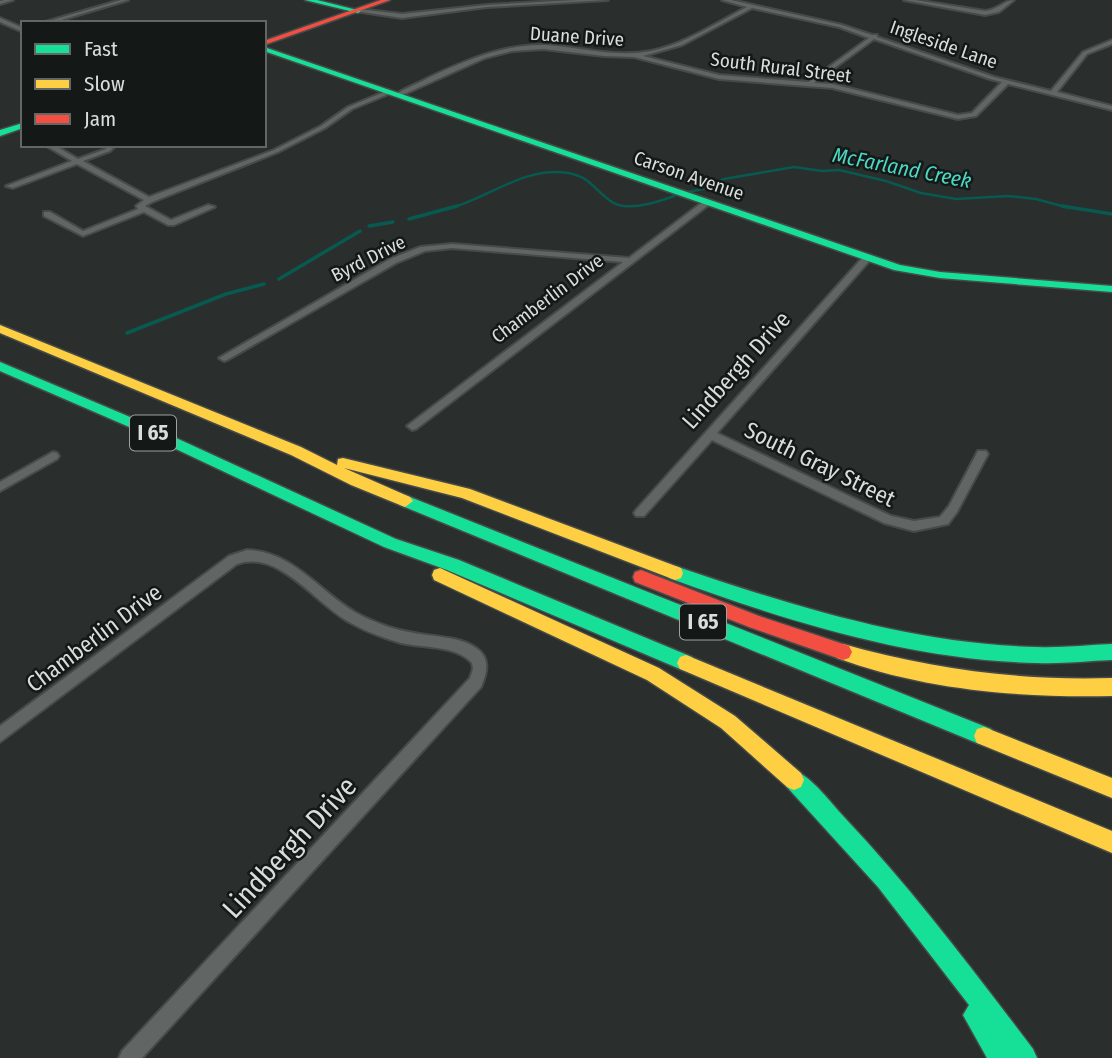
<svg xmlns="http://www.w3.org/2000/svg" width="1112" height="1058" font-family="'Fira Sans Condensed',sans-serif">
<style>
.lines{fill:none;stroke-linecap:round;stroke-linejoin:round}
.stream-far1{stroke:#08594f;stroke-width:2.5}
.stream{stroke:#08594f;stroke-width:3.5}
.street-casing{stroke:#464b4a;stroke-width:4}
.fast-casing{stroke:#464b4a;stroke-width:3}
.slow-casing{stroke:#464b4a;stroke-width:3}
.jam-casing{stroke:#464b4a;stroke-width:3}
.street{fill:#616564;fill-rule:evenodd}
.fast{fill:#16e098;fill-rule:evenodd}
.slow{fill:#ffcf43;fill-rule:evenodd}
.jam{fill:#f24e42;fill-rule:evenodd}
.labels{text-anchor:middle;stroke-width:5;stroke-linejoin:round;paint-order:stroke}
.far-street-label{font-size:19px;fill:#d7dedc;stroke:#141817}
.far-water-label{font-size:21px;font-style:italic;fill:#4ad9c4;stroke:#141817}
.shield{fill:#141817;stroke:#9ca3a1;stroke-width:2}
.shield-label{font-size:21px;font-weight:bold;fill:#d7dedc}
.street-label{font-size:23px;fill:#d7dedc;stroke:#141817}
.near-street-label{font-size:28px;fill:#d7dedc;stroke:#141817}
</style>
<rect width="100%" height="100%" fill="#2a2f2e"/>
<g class="lines">
<g class="stream-far1">
<polyline points="688,192 703,189 724,179 794,167 822,171 839,170 886,181 921,193 956,199 1008,196 1036,199 1069,208"/>
<path d="M451,208c39,-11 74,-42 117,-35 23,4 26,17 44,29 15,10 46,0 62,-6"/>
</g>
<g class="stream">
<polyline points="1062,206 1112,214"/>
<polyline points="409,219 457,206"/>
<polyline points="369,226 393,222"/>
<polyline points="279,279 360,231"/>
<polyline points="127,333 226,294 264,284"/>
</g>
<g class="street-casing">
<g id="street">
<polygon points="5,0 13,0 0,4 0,1"/>
<polygon points="121,0 128,0 51,23 42,23"/>
<polygon points="577,0 608,0 487,7 402,18 355,11 358,9 402,14 487,5"/>
<path d="M722,0h9l111,25 30,10h5v2l117,40 57,14 32,-39 29,-12v4l-25,10 -30,38 55,14v4l-104,-26 -32,32 -18,3 -126,-31 -113,-9 -85,-22 -30,-1 -61,-7 -31,2 -27,7 -85,38 -5,-1c10,-7 22,-11 33,-17 37,-17 75,-34 117,-33 35,2 70,13 106,6 34,-7 65,-28 96,-44zM752,8l87,19 30,11 -61,44 -89,-7 -76,-19 39,-11zM874,39l116,40 12,3 -30,31 -14,2 -126,-31 -18,-1z"/>
<path d="M904,0h11l70,11c12,-1 20,-11 29,-11l-15,12 -14,3z"/>
<polygon points="0,18 23,28 23,32 0,22"/>
<polygon points="389,90 391,93 352,109 325,128 278,152 152,202 145,206 171,220 208,205 215,207 174,225 168,225 144,212 83,236 44,216 44,212 50,212 83,231 138,209 136,206 144,200 77,164 13,188 6,186 72,161 45,145 54,145 78,159 106,149 105,145 113,145 114,147 110,151 83,161 149,197 274,150 321,126 348,107"/>
<polygon points="704,201 711,203 416,429 412,430 407,426 623,262 452,248 425,251 396,263 227,360 224,361 219,358 390,259 420,247 452,244 629,258"/>
<polygon points="867,255 870,256 870,260 717,433 891,516 914,521 940,517 949,506 978,451 986,451 988,454 957,512 948,524 914,531 884,523 712,440 644,516 636,516 634,513 636,510 864,256"/>
<polygon points="53,452 57,453 59,456 57,459 0,491 0,482"/>
<path d="M247,550c48,1 75,46 115,66 16,8 34,14 52,17 20,4 45,3 62,15 15,10 11,25 5,39l-339,371h-23l3,-7 348,-373 3,-9 -1,-6c-16,-18 -49,-15 -71,-20 -17,-5 -34,-11 -50,-20 -35,-18 -71,-74 -114,-59l-237,178v-16l229,-170z"/>
</g>
</g>
<g class="fast-casing">
<g id="fast">
<polygon points="305,0 317,0 361,11 358,13"/>
<polygon points="264,47 900,265 940,272 1112,286 1112,292 940,278 894,270 264,51"/>
<polygon points="23,123 23,128 0,136 0,130"/>
<polygon points="0,362 137,420 396,539 459,560 692,657 695,663 692,669 686,671 680,669 447,570 384,547 127,426 0,371"/>
<polygon points="405,495 991,729 994,736 991,743 984,745 977,743 400,505 397,501"/>
<path d="M675,566c118,40 237,78 362,81 25,1 50,-2 75,-3v16c-25,1 -50,4 -75,3 -127,-3 -250,-42 -368,-85l-2,-5 2,-5z"/>
<path d="M794,770c19,8 36,32 50,47 69,73 129,153 189,232l4,9h-50l-24,-43 6,-10 -91,-118 -91,-100 -3,-7 3,-7z"/>
</g>
</g>
<g class="slow-casing">
<g id="slow">
<polygon points="0,325 301,447 337,465 338,459 343,458 470,489 681,568 683,573 681,578 675,580 462,498 344,468 410,497 413,501 405,507 400,505 351,485 291,455 0,333"/>
<polygon points="440,568 659,668 735,716 801,773 804,780 801,787 794,790 787,787 721,728 647,680 434,580 432,575 434,570"/>
<path d="M843,644c89,25 176,37 269,34v18c-92,2 -188,-6 -275,-38l-3,-6 3,-6z"/>
<polygon points="686,655 1112,831 1112,853 680,669 677,663 680,657"/>
<polygon points="984,727 1112,778 1112,798 977,743 974,736 977,729"/>
</g>
</g>
<g class="jam-casing">
<g id="jam">
<polygon points="381,0 390,0 264,45 264,41"/>
<polygon points="641,570 759,616 849,646 852,652 849,658 843,660 749,627 635,582 633,577 635,572"/>
</g>
</g>
<use href="#street" class="street"/>
<use href="#fast" class="fast"/>
<use href="#slow" class="slow"/>
<use href="#jam" class="jam"/>
</g>
<g class="labels">
<g class="far-street-label">
<text transform="translate(577 36) rotate(4)" y="7">Duane Drive</text>
<text transform="translate(944 44) rotate(19)" y="7">Ingleside Lane</text>
<text transform="translate(781 67) rotate(7)" y="7">South Rural Street</text>
<text transform="translate(689 175) rotate(19)" y="7">Carson Avenue</text>
<text transform="translate(368 258) rotate(-27)" y="7">Byrd Drive</text>
<text transform="translate(547 298) rotate(-37)" y="7">Chamberlin Drive</text>
</g>
<g class="far-water-label">
<text transform="translate(902 168) rotate(11)" y="7">McFarland Creek</text>
</g>
<g class="shield">
<rect x="130" y="415.5" width="46" height="35" rx="5"/>
<rect x="680" y="604.5" width="46" height="35" rx="5"/>
</g>
<g class="shield-label">
<text x="153" y="440">I 65</text>
<text x="703" y="629">I 65</text>
</g>
<g class="street-label">
<text transform="translate(736 370) rotate(-48)" y="8">Lindbergh Drive</text>
<text transform="translate(820 464) rotate(26)" y="8">South Gray Street</text>
<text transform="translate(94 638) rotate(-37)" y="8">Chamberlin Drive</text>
</g>
<g class="near-street-label">
<text transform="translate(289 847) rotate(-47)" y="10">Lindbergh Drive</text>
</g>
</g>
<rect x="21" y="21" width="245" height="126" fill="#141817" stroke="#626766" stroke-width="2"/>
<rect x="35" y="44" width="35" height="10" fill="#16e098" stroke="#626766" stroke-width="2"/>
<text x="84" y="56" font-size="21" fill="#d7dedc">Fast</text>
<rect x="35" y="79" width="35" height="10" fill="#ffcf43" stroke="#626766" stroke-width="2"/>
<text x="84" y="91" font-size="21" fill="#d7dedc">Slow</text>
<rect x="35" y="114" width="35" height="10" fill="#f24e42" stroke="#626766" stroke-width="2"/>
<text x="84" y="126" font-size="21" fill="#d7dedc">Jam</text>
</svg>
